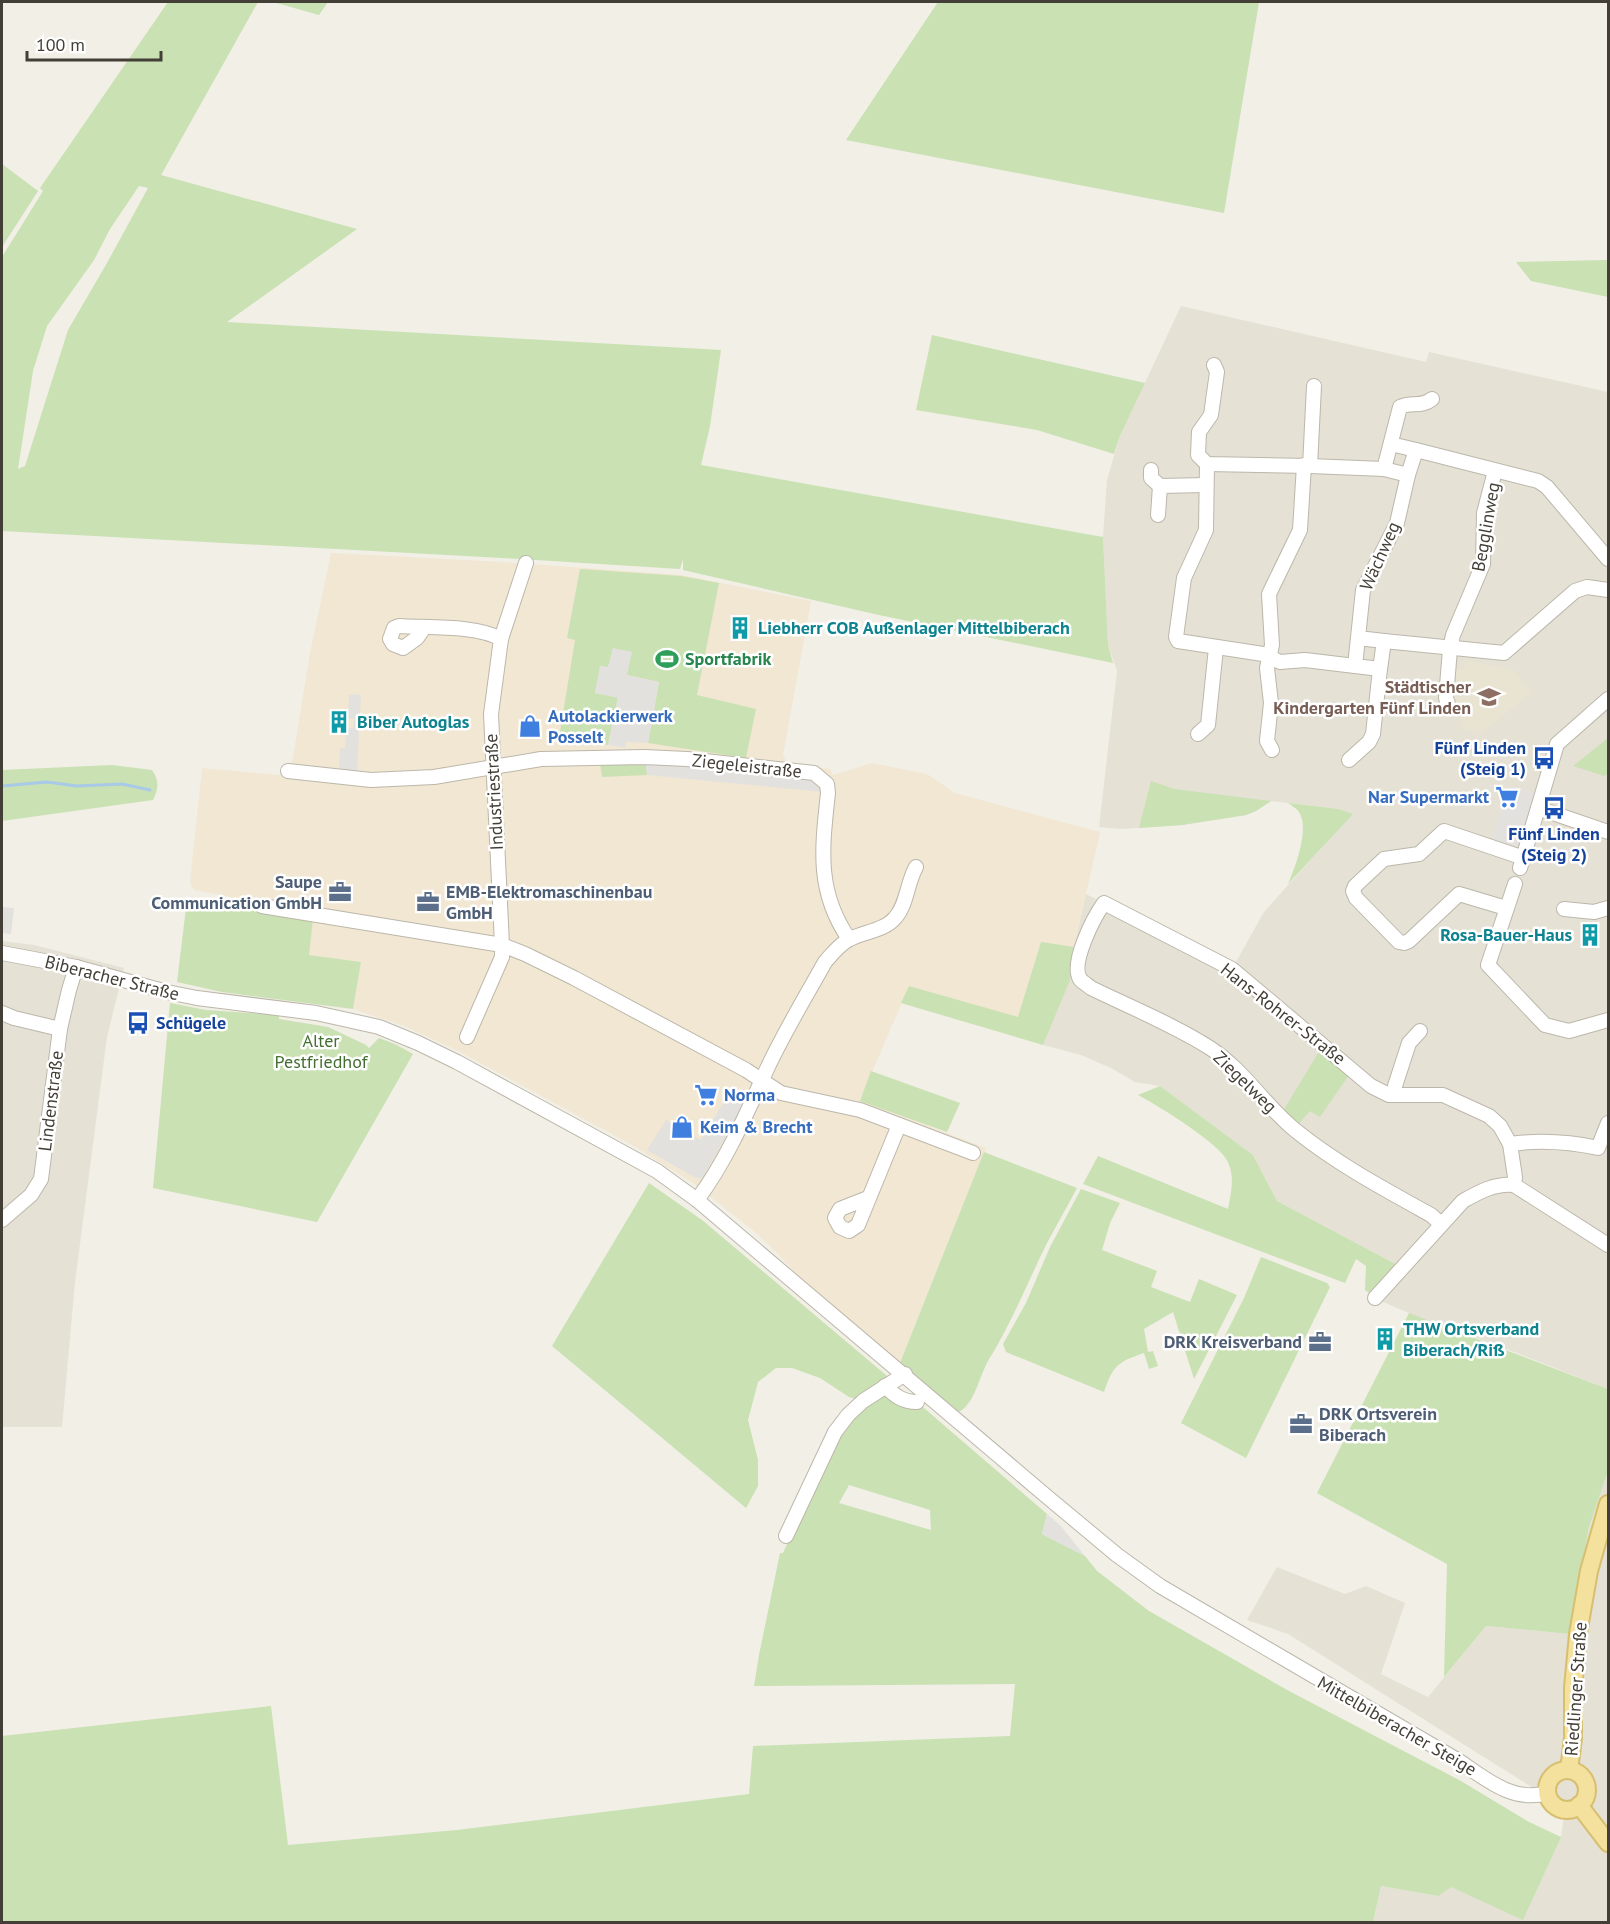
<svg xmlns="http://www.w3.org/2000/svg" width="1610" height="1924" font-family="'PT Sans',sans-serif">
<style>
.residential{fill:#e5e1d5}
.commercial{fill:#f1e7d3}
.education{fill:#e9e4d2}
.green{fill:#c9e1b3;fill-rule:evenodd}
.parking{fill:#e3e1de}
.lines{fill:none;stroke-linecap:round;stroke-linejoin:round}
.stream{stroke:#a8c9e8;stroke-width:3}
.minor-casing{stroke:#bcb7aa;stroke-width:16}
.major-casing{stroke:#d7bf6f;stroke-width:20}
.minor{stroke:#fff;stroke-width:14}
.major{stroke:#f3e19d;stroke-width:16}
.labels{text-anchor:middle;stroke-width:5;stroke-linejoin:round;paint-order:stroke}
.street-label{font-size:18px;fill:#433f36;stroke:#fff}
.culture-label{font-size:18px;font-weight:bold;fill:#0d838f;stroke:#fff;text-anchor:start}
.leisure-label{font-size:18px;font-weight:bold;fill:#27864d;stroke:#fff;text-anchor:start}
.education-label{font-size:18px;font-weight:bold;fill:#785e54;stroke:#fff;text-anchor:end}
.shop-label{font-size:18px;font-weight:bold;fill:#366cbe;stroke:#fff;text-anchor:start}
.transit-label{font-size:18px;font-weight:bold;fill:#164399;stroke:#fff;text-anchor:end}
.service-label{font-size:18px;font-weight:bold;fill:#4e5e75;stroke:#fff;text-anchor:end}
.park-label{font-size:18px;fill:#436f30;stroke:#fff}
</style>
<rect width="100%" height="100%" fill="#f1efe6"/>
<g class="residential">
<polygon points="1181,306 1426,362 1429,352 1608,392 1608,1389 1499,1346 1432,1323 1374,1298 1401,1267 1277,1201 1253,1155 1160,1086 1135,1082 1111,1068 1081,1055 1043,1045 1049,1030 1041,942 1074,947 1086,894 1232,969 1264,912 1352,814 1339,809 1271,801 1256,811 1246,815 1182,825 1120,829 1099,827 1117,671 1108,645 1103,537 1107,480 1120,436"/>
<polygon points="2,941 34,945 124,968 107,1037 75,1282 62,1427 2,1427"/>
<polygon points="1608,1471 1608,1922 1373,1922 1381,1886 1437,1896 1451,1886 1561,1837 1565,1808 1288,1634 1247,1620 1277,1567 1345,1594 1366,1586 1405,1603 1381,1674 1428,1697 1486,1626 1570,1634 1589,1527"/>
</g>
<polygon class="commercial" points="331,553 502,562 681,575 811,601 783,755 787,763 830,769 833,775 872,763 927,774 955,793 1100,832 1074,947 1041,942 1019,1018 909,986 860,1100 986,1148 900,1363 799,1277 778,1254 756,1233 693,1183 632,1145 458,1051 404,1026 353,1009 361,962 309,955 261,903 195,890 191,886 190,882 202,768 290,776 310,653"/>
<polygon class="education" points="1465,660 1512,669 1532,692 1480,734 1464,729 1452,703 1457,669 1464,670"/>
<g class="green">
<path d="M168,2h90l-97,173 196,54 -130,93 494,28 -11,76 -9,39 402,72 5,108 5,18 -234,-48 -196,-45v-11l-3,10 -178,-11 -500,-27 1,-39h-1v-235l41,-66 -3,-3zM139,186l9,2 -41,75 -39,67 -43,136 -7,3 15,-98 14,-45 47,-66 16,-31z"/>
<polygon points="273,2 328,2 319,15"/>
<polygon points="938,2 1259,2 1224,213 846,140"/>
<polygon points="2,164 38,191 2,247"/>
<polygon points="1608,260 1608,297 1531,281 1516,262"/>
<polygon points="932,335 1145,383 1120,436 1114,454 1037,430 916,410"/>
<polygon points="580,569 681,576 719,583 697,695 756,709 746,758 648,743 659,682 627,675 613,648 608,668 601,666 595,693 618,697 608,745 559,738 575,640 567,638"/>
<polygon points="1608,738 1608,774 1604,776 1573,766"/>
<polygon points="646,762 647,775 602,777 600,763"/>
<path d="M112,765l40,5c7,10 7,18 1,30l-151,21v-51z"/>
<polygon points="1151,781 1174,789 1271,801 1256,811 1246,815 1182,825 1139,828"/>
<path d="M1288,803l51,6 14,5 -65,70c7,-16 22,-55 11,-72 -2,-3 -8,-7 -11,-9z"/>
<polygon points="187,900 313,919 309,955 361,962 353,1009 222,992 177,982"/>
<polygon points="1041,942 1074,947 1070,980 1043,1045 901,1003 909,986 1018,1017"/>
<polygon points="170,1003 206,1010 279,1015 279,1019 328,1027 366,1045 369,1048 379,1038 395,1044 413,1054 317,1222 153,1188"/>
<polygon points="1323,1045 1353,1069 1320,1117 1310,1111 1294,1129 1280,1116"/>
<polygon points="871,1071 960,1103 947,1132 860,1101"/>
<path d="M1160,1086l93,69 24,46 124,66 -26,30 -10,-7 1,-24 -10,-7 -11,24 -262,-99 15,-28 130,53c3,-16 7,-31 0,-47 -7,-18 -71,-57 -90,-67z"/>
<path d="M984,1152l93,36c-10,19 -21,38 -31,57 -19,39 -35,79 -58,116 -9,16 -13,42 -29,51l-59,-49z"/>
<polygon points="649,1183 702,1220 893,1381 863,1401 849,1397 820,1378 792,1368 776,1368 758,1382 748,1420 758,1460 758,1486 746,1508 552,1346"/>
<path d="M1081,1189l39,14 -10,20 -8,27 55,21 -6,16 39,15 9,-23 38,16 -43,84 -21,-67 -29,17 4,23 5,-1 5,15 -9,3 -5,-16c-26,9 -31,12 -40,39l-98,-40 -3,-8 23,-41 24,-56z"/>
<polygon points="1261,1257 1327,1283 1330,1287 1246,1458 1181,1423 1244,1298"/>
<polygon points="1409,1313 1608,1389 1608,1471 1589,1527 1570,1634 1486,1626 1444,1677 1447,1564 1317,1493"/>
<path d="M878,1393l39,9 130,112 -5,20 43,22 12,15 52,40 140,80 172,90 68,41 32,15 -38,83 -72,-33 -13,9 -57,-10 -8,36h-1371v-186l269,-30 17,139 169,-15 292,-36 4,-48 257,-10 5,-52 -261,2 5,-31 21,-102h3l54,-120zM849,1485l81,25 1,20 -92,-27z"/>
</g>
<g class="parking">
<polygon points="613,648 632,652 627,675 659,682 648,743 626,742 625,748 608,745 618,698 595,693 600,666 608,667"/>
<polygon points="349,694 361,695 357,772 339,771 340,748 345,748 346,728 353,728 354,719 348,718"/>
<polygon points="646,762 808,776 816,781 824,792 647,775"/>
<polygon points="1509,786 1537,794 1522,848 1492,839"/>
<polygon points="2,907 14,908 11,934 2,933"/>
<polygon points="731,1090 747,1099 703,1177 696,1178 647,1150 666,1120 701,1140"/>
<polygon points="1047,1514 1060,1525 1085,1556 1042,1534"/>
</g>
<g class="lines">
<polyline class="stream" points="2,786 47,782 77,786 122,784 150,790"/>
<g class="minor-casing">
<g id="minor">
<polyline points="1214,365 1217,372 1211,415 1199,432 1198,455 1207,464 1310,466 1384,469"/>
<path d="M1391,444l25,6 -8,25 -24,-6 16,-62c11,-6 21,1 32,-8"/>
<polyline points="1416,450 1538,481 1547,487 1608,559"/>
<polyline points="1207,464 1206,530 1184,578 1176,637 1178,641 1263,654 1280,662 1305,660 1355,666"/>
<polyline points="1310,466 1314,386"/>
<polyline points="1151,470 1151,478 1160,486"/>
<polyline points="1158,515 1160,486 1206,485"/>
<polyline points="526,563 501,639 491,714 502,945 525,954 574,978 746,1070 781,1093 860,1110 973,1153"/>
<path d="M424,628l-7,10 -14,10 -10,-4 -3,-5 4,-11 5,-2c30,2 77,-1 102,13"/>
<polyline points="1358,638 1384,641 1380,669 1355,666 1363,590 1397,523 1408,475"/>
<polyline points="1384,641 1504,653 1575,591 1587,587 1608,590"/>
<polyline points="1608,699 1557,744 1538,808 1608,832"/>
<polyline points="1449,707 1446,698 1450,649 1453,635 1483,564 1484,513 1495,471"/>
<polyline points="1198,734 1208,725 1216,648"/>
<polyline points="1272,750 1267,741 1271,703 1267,668 1272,645 1269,594 1300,530 1304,465"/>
<polyline points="1349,760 1369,742 1373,734 1380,669"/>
<path d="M288,771l83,9 63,-3 107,-18 103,-2 43,2 127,14 13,11 1,9c-6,55 -12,98 21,146"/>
<polyline points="1520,868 1538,808"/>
<polyline points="1515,884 1488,965 1545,1025 1569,1031 1608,1020"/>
<polyline points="262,906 502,945 502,957 467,1037"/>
<polyline points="1506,908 1459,894 1409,941 1404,943 1399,942 1356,898 1353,891 1355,886 1384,859 1419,854 1444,831 1524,858"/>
<polyline points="1564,909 1594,912 1608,908"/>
<path d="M2,953l74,14 91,25 30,6 119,15 63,14 39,16 39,19 200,109 40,29 348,295 72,60 43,31 299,175c27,18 54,42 88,32"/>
<polyline points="2,1013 14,1018 60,1029"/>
<polyline points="1394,1095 1395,1086 1409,1043 1420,1031"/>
<path d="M1510,1144c29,-4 60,-2 88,4l10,-25"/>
<polyline points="868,1198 840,1209 835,1218 840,1227 849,1231 858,1225 899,1125"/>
<path d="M697,1200c29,-39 49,-85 69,-129 17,-37 39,-73 59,-109 7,-8 14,-17 23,-22 14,-8 36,-9 47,-22 12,-13 12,-35 21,-51"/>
<polyline points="2,1220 31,1195 41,1179 60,1029 69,990 76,967"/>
<path d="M1441,1224l-10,-9c-47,-26 -94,-51 -136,-85 -31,-25 -50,-59 -85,-82 -36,-23 -80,-41 -119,-60 -3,-3 -9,-6 -11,-9 -10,-16 14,-62 24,-76l128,66 139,117 18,9h54l46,21 11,10 10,18 5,33 -1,8"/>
<path d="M1375,1298l88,-97c16,-9 32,-18 51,-16l94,60"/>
<path d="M885,1386c10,10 18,16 32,16"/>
<polyline points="786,1536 835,1432 848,1415 863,1401 905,1374"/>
</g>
</g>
<g class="major-casing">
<g id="major">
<polyline points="1569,1770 1573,1738 1573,1688 1578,1634 1589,1571 1608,1504"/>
<circle cx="1567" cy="1790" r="20"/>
<polyline points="1579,1805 1608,1843"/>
</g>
</g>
<use href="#minor" class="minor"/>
<use href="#major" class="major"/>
</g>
<defs>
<g id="building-bare" transform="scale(1.8)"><path d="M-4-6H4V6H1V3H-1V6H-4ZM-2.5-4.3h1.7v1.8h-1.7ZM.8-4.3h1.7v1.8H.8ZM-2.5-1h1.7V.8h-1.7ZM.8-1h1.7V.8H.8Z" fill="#0f9aa8" stroke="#fff" stroke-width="2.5" paint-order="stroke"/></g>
<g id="stadium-bare" transform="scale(1.8)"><path d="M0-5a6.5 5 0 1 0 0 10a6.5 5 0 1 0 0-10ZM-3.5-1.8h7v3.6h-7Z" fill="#2e9e5b" stroke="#fff" stroke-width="2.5" paint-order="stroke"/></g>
<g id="school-bare" transform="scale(1.8)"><path d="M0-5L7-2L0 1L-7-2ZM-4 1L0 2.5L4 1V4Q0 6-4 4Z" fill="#8d6e63" stroke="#fff" stroke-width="2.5" paint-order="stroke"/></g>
<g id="shop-bare" transform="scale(1.8)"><path d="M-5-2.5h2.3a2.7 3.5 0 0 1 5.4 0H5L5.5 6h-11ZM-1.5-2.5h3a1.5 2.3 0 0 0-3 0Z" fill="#3f7fe0" stroke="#fff" stroke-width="2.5" paint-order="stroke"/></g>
<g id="bus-bare" transform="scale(1.8)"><path d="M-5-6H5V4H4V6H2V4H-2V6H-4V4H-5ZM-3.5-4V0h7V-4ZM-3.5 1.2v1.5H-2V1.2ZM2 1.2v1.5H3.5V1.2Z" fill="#1a4fb4" stroke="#fff" stroke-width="2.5" paint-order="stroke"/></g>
<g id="supermarket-bare" transform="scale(1.8)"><path d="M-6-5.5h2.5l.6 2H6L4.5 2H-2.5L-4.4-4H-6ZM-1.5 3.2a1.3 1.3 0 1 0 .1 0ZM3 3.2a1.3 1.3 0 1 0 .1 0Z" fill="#3f7fe0" stroke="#fff" stroke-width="2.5" paint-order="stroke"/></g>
<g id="office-bare" transform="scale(1.8)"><path d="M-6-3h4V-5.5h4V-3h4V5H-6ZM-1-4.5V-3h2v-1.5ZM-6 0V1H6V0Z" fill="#5c6f8a" stroke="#fff" stroke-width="2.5" paint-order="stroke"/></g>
</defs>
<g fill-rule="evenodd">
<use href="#building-bare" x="740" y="628"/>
<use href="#stadium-bare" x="667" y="659"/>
<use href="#school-bare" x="1489" y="697"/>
<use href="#building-bare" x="339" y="722"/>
<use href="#shop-bare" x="530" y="726"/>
<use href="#bus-bare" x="1544" y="758"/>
<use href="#supermarket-bare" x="1507" y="797"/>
<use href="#bus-bare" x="1554" y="808"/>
<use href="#office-bare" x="340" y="892"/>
<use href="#office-bare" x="428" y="902"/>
<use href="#building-bare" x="1590" y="935"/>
<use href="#bus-bare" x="138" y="1023"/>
<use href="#supermarket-bare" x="706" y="1095"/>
<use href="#shop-bare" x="682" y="1127"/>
<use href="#building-bare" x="1385" y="1339"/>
<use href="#office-bare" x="1320" y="1342"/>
<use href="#office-bare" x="1301" y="1424"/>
</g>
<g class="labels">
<g class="street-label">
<text transform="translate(1486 527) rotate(-80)" y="6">Begglinweg</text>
<text transform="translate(1380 556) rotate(-66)" y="6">Wächweg</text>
<text transform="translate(747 766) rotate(6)" y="6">Ziegeleistraße</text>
<text transform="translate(494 792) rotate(-93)" y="6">Industriestraße</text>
<text transform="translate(112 978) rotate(14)" y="6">Biberacher Straße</text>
<text transform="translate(1283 1014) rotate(38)" y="6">Hans-Rohrer-Straße</text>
<text transform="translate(1245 1082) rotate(44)" y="6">Ziegelweg</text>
<text transform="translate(51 1101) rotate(-83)" y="6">Lindenstraße</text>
<text transform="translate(1576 1689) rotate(-86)" y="6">Riedlinger Straße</text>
<text transform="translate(1397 1726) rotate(30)" y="6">Mittelbiberacher Steige</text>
</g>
<g class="culture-label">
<text x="758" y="634">Liebherr COB Außenlager Mittelbiberach</text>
<text x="357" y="728">Biber Autoglas</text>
<text x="1572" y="941" text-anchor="end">Rosa-Bauer-Haus</text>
<text x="1403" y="1335">THW Ortsverband<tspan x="1403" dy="21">Biberach/Riß</tspan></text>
</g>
<g class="leisure-label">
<text x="685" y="665">Sportfabrik</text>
</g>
<g class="education-label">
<text x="1471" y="693">Städtischer<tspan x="1471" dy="21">Kindergarten Fünf Linden</tspan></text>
</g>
<g class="shop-label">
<text x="548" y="722">Autolackierwerk<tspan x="548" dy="21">Posselt</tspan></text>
<text x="1489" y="803" text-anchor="end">Nar Supermarkt</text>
<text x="724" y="1101">Norma</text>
<text x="700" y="1133">Keim &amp; Brecht</text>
</g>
<g class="transit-label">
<text x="1526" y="754">Fünf Linden<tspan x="1526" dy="21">(Steig 1)</tspan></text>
<text x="1554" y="840" text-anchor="middle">Fünf Linden<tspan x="1554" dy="21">(Steig 2)</tspan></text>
<text x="156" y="1029" text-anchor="start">Schügele</text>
</g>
<g class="service-label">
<text x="322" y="888">Saupe<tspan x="322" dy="21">Communication GmbH</tspan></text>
<text x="446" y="898" text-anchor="start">EMB-Elektromaschinenbau<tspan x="446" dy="21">GmbH</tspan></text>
<text x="1302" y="1348">DRK Kreisverband</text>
<text x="1319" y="1420" text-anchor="start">DRK Ortsverein<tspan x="1319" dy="21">Biberach</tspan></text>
</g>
<g class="park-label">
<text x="321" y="1047">Alter<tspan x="321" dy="21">Pestfriedhof</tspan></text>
</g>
</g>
<rect width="1610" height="1924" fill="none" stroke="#433f36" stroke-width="6"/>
<path d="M27 51v9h134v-9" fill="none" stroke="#433f36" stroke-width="3"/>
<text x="36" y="51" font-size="18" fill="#433f36" stroke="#ffffff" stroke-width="4.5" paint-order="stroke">100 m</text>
</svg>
